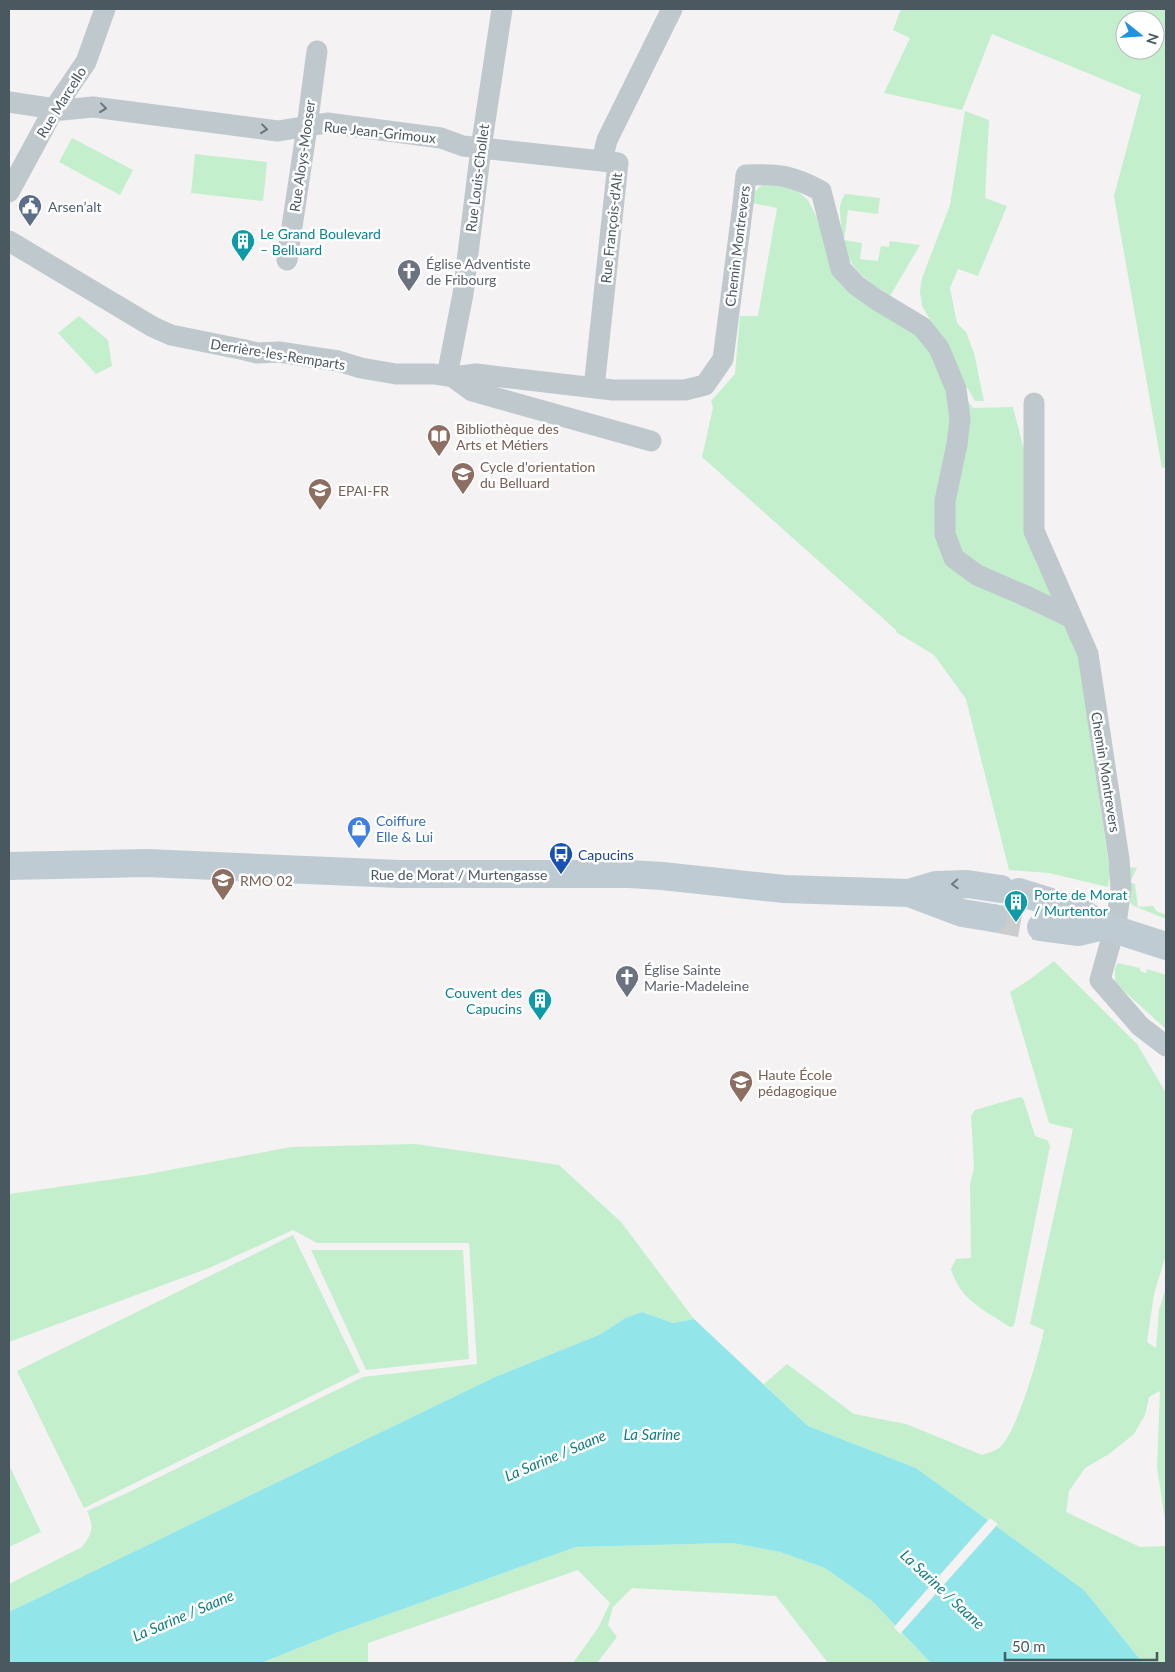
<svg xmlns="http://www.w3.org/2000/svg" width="1175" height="1672" font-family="Lato,sans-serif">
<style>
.green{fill:#c3efcd;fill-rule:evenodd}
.water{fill:#92e6ea}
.pier{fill:#f4f2f2}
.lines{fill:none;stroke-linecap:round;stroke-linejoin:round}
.secondary-tunnel{stroke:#cacccd;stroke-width:28;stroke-dasharray:28 14;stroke-linecap:butt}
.minor{stroke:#bec8cd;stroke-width:21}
.secondary{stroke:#becbd2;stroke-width:28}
.oneway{stroke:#67747a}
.oneway2{stroke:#6d7a82}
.labels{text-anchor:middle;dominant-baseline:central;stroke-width:5;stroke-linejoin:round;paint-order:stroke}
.street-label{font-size:14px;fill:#4a585f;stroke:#fff}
.service-label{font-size:14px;fill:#4e5e75;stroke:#fff;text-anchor:start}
.culture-label{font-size:14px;fill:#0d838f;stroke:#fff;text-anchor:start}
.worship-label{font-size:14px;fill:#5b616d;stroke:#fff;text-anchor:start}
.education-label{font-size:14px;fill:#785e54;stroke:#fff;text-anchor:start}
.shop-label{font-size:14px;fill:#366cbe;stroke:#fff;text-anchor:start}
.transit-label{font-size:14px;fill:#164399;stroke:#fff;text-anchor:start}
.water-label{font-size:15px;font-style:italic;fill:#127e84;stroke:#fff}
</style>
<rect width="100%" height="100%" fill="#f4f2f2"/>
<path class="green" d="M901 9H1166V467L1162 468 1114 196 1141 95 992 34 962 110 884 93 910 38 893 30ZM1125 20H1155V50H1125Z
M965 111 989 120 985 198 1007 206 978 276 958 269 950 288 957 323 966 332 974 353 984 401H975L967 387 962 386 954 361 922 306 920 291 922 278 950 205Z
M72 138 133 170 120 195 59 162Z
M195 154 267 162 263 201 191 193Z
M762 185 792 187 808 200 818 220 834 267 919 335 934 356 951 396 949 564 963 578 1057 619 1067 629 1077 646 1110 873 1108 887 1049 873 1009 870 966 699 934 655 896 632V630L702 457 713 408 711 401 735 374 740 316H758L777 208 752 203 754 192Z
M845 194 880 198 878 214 848 210 844 240 862 243 860 259 878 261 881 246 889 247 890 241 920 245 890 296C858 274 844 265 841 223 840 209 838 206 845 194Z
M79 316 108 340 112 366 96 374 58 333Z
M965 397 973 408 1013 407 1024 450 1052 599 967 559 954 537V483Z
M1129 867 1137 868 1130 882 1135 884 1138 907 1153 906 1156 911 1166 915V919L1132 905 1129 900Z
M1054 961 1137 1044 1166 1093V1255L1154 1294 1147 1342 1156 1348 1159 1310 1166 1288V1527L1157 1467 1160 1391 1149 1397 1145 1415 1134 1434 1109 1454 1085 1468 1069 1491 1066 1512 1140 1547 1166 1546V1663H1143L1084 1590 916 1468 808 1426 764 1384 787 1364 854 1414 906 1424 982 1455C987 1453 996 1451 1000 1447 1017 1432 1039 1355 1044 1330L1030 1324 1073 1129 1049 1123 1010 992 1029 980Z
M1118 963 1140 968V971L1146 973 1147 969 1166 975V1029L1115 983V968Z
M1020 1097 1023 1098 1035 1136 1047 1140 1050 1146 1014 1326 1010 1327C984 1310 960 1300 951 1269L956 1259 971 1258 970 1184 974 1168 971 1116 975 1110Z
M415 1144 559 1165 621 1222 694 1319 673 1323 642 1312 625 1318 601 1334 495 1377 9 1612V1584L82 1547C93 1533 94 1527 87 1511L127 1493 363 1377 477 1364 469 1243H317L293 1230 209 1268 9 1342V1194L143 1175 291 1147Z
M293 1235 360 1372 84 1508 17 1371Z
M311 1250H463L469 1359 366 1370Z
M9 1465 41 1532 9 1547Z
M733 1543 780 1552 825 1568 873 1602 931 1663H828L776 1596 632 1588 613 1607 608 1625 617 1637 597 1663H573L598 1628 610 1603 578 1570 368 1643V1663H261L336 1633 576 1547Z"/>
<path class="water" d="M642 1312 673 1323 694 1319 808 1426 916 1468 1084 1590 1143 1663H931L873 1602 825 1568 780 1552 733 1543 576 1547 336 1633 261 1663H9V1612L495 1377 601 1334 625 1318Z"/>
<path class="pier" d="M990 1518 998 1524 900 1634 894 1627Z"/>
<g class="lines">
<path class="secondary-tunnel" d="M993 918 1041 927"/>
<path class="minor" d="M9 102 62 110 93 107 278 131 327 123 441 138 463 146 602 161
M9 192 54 109 86 62 105 9
M9 241 153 327 171 335 245 350 257 353 279 352 338 361 361 368 396 374H434L453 377 476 374 613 390H685L705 385 723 359 743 204 746 175C779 174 791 175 821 191L841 269 856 285 877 300 922 327 939 348 956 389 960 419 957 444 945 501V534L954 558 977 575 1028 597 1072 618
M287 260 307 127 317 51
M447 376 463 294 481 148 502 9
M453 377 472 391 651 441
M594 388 618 163 602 161 607 140 672 9
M1034 403V531L1088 654 1119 859 1121 889 1116 923 1100 980 1140 1026 1166 1046"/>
<path class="secondary" d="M9 866 147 863 399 874H629L662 876 784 889 909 893 962 913 993 918
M1019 892 1077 910 1104 926 1166 946
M909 893 936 885 967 884 1001 889
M1041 927 1079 932 1104 926"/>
</g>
<defs><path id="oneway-chevron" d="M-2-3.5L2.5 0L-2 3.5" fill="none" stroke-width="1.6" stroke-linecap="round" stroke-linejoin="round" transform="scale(1.25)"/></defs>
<g class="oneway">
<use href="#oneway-chevron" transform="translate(103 108) rotate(7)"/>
<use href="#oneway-chevron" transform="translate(264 129) rotate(7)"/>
</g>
<use class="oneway2" href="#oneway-chevron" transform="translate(955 884) rotate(177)"/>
<defs>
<g id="civic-pin" transform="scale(1.25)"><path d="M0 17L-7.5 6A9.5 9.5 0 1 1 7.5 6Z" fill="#5c6f8a" stroke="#fff"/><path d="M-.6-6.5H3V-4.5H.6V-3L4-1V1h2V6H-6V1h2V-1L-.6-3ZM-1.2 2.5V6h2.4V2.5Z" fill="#fff"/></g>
<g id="building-pin" transform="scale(1.25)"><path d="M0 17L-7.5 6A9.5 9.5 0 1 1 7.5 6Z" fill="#0f9aa8" stroke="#fff"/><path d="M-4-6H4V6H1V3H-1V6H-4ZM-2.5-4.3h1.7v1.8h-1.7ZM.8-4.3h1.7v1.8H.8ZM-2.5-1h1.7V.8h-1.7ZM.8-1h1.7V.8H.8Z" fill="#fff"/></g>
<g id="church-pin" transform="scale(1.25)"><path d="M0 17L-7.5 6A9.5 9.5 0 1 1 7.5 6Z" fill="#6b7280" stroke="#fff"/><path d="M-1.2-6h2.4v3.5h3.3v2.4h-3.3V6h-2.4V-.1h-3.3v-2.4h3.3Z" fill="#fff"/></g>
<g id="library-pin" transform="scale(1.25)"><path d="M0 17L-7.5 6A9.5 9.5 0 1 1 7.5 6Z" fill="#8d6e63" stroke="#fff"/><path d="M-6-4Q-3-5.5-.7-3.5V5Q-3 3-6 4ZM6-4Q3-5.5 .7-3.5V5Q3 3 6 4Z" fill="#fff"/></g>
<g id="school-pin" transform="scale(1.25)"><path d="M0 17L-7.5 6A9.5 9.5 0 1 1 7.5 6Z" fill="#8d6e63" stroke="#fff"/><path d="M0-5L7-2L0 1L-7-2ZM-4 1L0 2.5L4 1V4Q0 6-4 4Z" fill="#fff"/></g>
<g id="shop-pin" transform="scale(1.25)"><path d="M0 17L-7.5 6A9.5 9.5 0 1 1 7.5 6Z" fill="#3f7fe0" stroke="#fff"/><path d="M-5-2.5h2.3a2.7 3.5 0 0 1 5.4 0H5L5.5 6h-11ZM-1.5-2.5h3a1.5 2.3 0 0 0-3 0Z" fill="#fff"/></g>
<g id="bus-pin" transform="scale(1.25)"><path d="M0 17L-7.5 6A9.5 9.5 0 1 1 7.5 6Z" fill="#1a4fb4" stroke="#fff"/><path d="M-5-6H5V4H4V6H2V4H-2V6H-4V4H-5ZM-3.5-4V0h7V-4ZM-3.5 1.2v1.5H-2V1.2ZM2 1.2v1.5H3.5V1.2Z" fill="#fff"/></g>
<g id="university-pin" transform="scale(1.25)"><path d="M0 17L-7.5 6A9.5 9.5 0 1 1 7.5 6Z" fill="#8d6e63" stroke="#fff"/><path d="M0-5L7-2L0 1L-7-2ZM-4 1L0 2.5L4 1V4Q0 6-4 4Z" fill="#fff"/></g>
</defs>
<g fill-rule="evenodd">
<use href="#civic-pin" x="30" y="206"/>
<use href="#building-pin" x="243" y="241"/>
<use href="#church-pin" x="409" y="271"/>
<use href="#library-pin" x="439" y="436"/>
<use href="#school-pin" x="463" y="474"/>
<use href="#school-pin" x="320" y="490"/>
<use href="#shop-pin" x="359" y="828"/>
<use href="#bus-pin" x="561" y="854"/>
<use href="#university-pin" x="223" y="880"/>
<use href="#building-pin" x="1016" y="902"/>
<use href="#church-pin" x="627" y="977"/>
<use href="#building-pin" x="540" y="1000"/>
<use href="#university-pin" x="741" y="1082"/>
</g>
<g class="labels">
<g class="street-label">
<text transform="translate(61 102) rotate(-58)">Rue Marcello</text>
<text transform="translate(380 132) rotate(6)">Rue Jean-Grimoux</text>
<text transform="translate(302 156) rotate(-82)">Rue Aloys-Mooser</text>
<text transform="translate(477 178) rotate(-83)">Rue Louis-Chollet</text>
<text transform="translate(611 228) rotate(-84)">Rue François-d'Alt</text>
<text transform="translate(737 246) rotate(-83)">Chemin Montrevers</text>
<text transform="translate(278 354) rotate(9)">Derrière-les-Remparts</text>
<text transform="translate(1106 772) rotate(81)">Chemin Montrevers</text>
<text x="459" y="874">Rue de Morat / Murtengasse</text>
</g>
<g class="service-label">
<text x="48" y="206">Arsen’alt</text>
</g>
<g class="culture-label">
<text x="260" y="233">Le Grand Boulevard<tspan x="260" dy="16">– Belluard</tspan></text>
<text x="1034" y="894">Porte de Morat<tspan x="1034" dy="16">/ Murtentor</tspan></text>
<text x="522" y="992" text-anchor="end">Couvent des<tspan x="522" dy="16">Capucins</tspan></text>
</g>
<g class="worship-label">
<text x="426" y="263">Église Adventiste<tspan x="426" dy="16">de Fribourg</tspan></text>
<text x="644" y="969">Église Sainte<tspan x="644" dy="16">Marie-Madeleine</tspan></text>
</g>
<g class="education-label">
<text x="456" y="428">Bibliothèque des<tspan x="456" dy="16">Arts et Métiers</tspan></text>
<text x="480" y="466">Cycle d'orientation<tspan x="480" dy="16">du Belluard</tspan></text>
<text x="338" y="490">EPAI-FR</text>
<text x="240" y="880">RMO 02</text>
<text x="758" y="1074">Haute École<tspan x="758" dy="16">pédagogique</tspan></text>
</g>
<g class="shop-label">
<text x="376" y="820">Coiffure<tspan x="376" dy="16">Elle &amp; Lui</tspan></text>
</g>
<g class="transit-label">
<text x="578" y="854">Capucins</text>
</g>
<g class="water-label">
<text x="652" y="1434">La Sarine</text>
<text transform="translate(555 1455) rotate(-23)">La Sarine / Saane</text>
<text transform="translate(943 1589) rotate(43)">La Sarine / Saane</text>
<text transform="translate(183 1615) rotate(-23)">La Sarine / Saane</text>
</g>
</g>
<rect width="1175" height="1672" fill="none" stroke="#4a585f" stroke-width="20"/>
<g transform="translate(1140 35) rotate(107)"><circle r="24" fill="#ffffff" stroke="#b7bcbf"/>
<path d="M0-4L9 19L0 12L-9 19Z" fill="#2093df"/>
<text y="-8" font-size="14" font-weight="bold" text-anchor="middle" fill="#4a585f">N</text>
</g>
<path d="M1005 1652v8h152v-8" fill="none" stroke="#4a585f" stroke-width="2.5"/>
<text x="1012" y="1652" font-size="15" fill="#4a585f" stroke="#ffffff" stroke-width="4" paint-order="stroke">50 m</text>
</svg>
